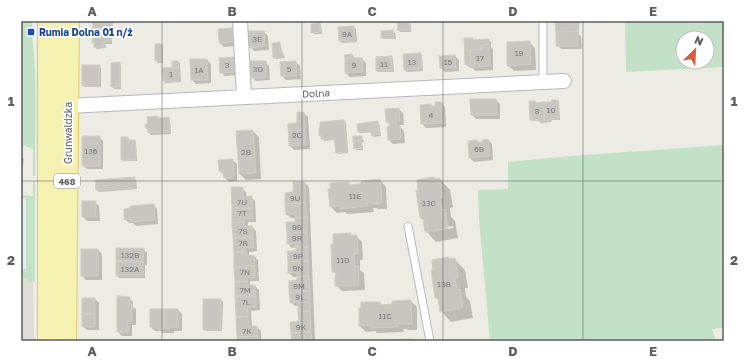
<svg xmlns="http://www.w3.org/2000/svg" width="745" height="362" font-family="'Golos Text',sans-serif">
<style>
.industrial{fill:#deddd8}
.green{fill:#c3e1c6;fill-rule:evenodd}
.shadow{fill:#0003;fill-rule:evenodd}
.building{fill:#c8c6c0;stroke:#d1cec3}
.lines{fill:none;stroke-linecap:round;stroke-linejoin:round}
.service-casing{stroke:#b6b8bc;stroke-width:9}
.minor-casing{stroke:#b6b8bc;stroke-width:16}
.primary-casing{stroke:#e0cb69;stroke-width:24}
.service{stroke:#fff;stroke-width:7}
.minor{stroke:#fff;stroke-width:14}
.primary{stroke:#f5f1b0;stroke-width:22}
.grid{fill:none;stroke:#5c5e63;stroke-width:1;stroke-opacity:0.55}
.transit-dot{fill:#1a4fb4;stroke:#fff;stroke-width:1.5}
.labels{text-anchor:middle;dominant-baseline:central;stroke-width:3.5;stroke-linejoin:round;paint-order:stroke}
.number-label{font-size:8px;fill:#77787a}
.shield{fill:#fff;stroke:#8d8e92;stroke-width:1}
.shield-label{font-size:9px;font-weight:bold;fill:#5c5e63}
.transit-label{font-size:10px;font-weight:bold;fill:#164399;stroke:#fff;text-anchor:start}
.street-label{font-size:10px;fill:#5c5e63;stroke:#fff}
.neatline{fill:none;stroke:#5c5e63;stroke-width:1.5}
.grid-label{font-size:13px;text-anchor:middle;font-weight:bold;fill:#5c5e63}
</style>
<rect width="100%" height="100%" fill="#edece4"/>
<path class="industrial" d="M21 21H22V145L21 144Z
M21 278 33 281 34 341H21Z"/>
<path class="green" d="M22 21H32V29L30 30V36H32C38 81 35 130 35 176H33V149L22 145Z
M625 21H724V67L665 70 626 72ZM683 38H707V62H683Z
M724 145V328L712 329 716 341H490L479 219 478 190 508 189V162L571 156Z
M33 181H35V282L21 278V269H26V198H21V195L33 196Z
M413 338V341H370L371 340Z"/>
<path class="shadow" d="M111 21 113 23V30H112V44H105L106 48 97 49 95 47V43L93 42Z
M556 21H579V34L581 36 582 49H561L557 45Z
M320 24 321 26 322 34H314L312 32Z
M410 24 411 25V32H400L398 30Z
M354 27 356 29 357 42 342 43 340 41Z
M232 29 236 33 237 46 224 47 220 43 219 30Z
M393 31 395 33 396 39H384L382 38Z
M264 32 268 36 269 50 254 51 250 47Z
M472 39 474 41 489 40 491 42V47L493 49V70L475 71 473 68H470L466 64Z
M529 42 535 48 536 70 514 71 508 65Z
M279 43 281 45 282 53 284 55 285 58 276 59 274 57Z
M162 45 163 46V63H158L156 61Z
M421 54 422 56 423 71 407 72 405 70Z
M352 55 354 57V59H362L366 63V76L350 77 346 73Z
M455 56 459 60V71L445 72 441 68Z
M391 57 393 59 394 72H379L377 71Z
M234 58 238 63V75L225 76 221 72Z
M191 60H207L211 64V83L196 84 192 80Z
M178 62 180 63 181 82 165 83 164 81Z
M265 62 269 66 270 80 256 81 252 77Z
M296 62 300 66 301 79 286 80 282 76Z
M119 63 121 65V89H114L112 87V64Z
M99 66 101 68V87H85L83 85Z
M496 100 500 104V119H476L472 115Z
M558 101 559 102 560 120H552L551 122 541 123 539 121H533L531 120 535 102 537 104 553 103Z
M441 103 445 107 446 127 426 128 422 124 421 106 431 105 433 107Z
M399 109 403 113 404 125H400V127L404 131 405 143 393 144 389 140 390 124 387 122Z
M304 113 308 117 310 149 294 150 290 146 298 124Z
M169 118 170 120 171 134 151 135 149 133 159 119Z
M344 121 346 123 348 153 338 154 337 152 335 140 324 141 320 135Z
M377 122 379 123 381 136 374 137 372 135V132L361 133 359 132Z
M253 131 259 137 261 179 246 180 240 174Z
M99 137 103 141V169H87L83 165Z
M354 137H362L363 139 364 142H362L363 150H357L355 148Z
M128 138 130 141H135L136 142 137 161H124L122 160Z
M488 140 492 144 493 160 474 162 470 158 476 141 478 143Z
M21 157 24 159 23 165H21Z
M233 160 237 164V181L229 182 225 178 224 175 220 171Z
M134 178 136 180 137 189 99 192 97 190Z
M434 178 436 180 440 179 450 190 453 207 450 208 451 217 455 221 458 238 436 242 426 231 424 221 421 218ZM453 226V228L434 231V229Z
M380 180 386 187 387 209H378L376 208H373L374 212 347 214 345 212 337 213 331 207 349 183 352 186Z
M305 183 309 187 315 341H292L300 322 299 306H295L291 302 298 281V277H293L289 273 297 252V247L292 248 288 244 296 222V218H291L287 214 294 193Z
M242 188 246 192 247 198 251 197 255 201 256 222H248V227H252L256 231 257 251 249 252V256H254L258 260 259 281H250V286H255L259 290 260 310 251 311 252 327H257L261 331V341H238Z
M95 202 99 206 100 221H87L83 217Z
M153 205 157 209 158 224 136 226 133 223H129L125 219Z
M350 234 353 236H356L362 242 363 260H360V270L364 273 365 290 342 291 336 285 338 276 333 271Z
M143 249 147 253V265H145V278H119L117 276Z
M98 250 102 254V280H86L82 276Z
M449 258 451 260H455L465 270 468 288H465L466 297 470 301 473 318 451 322 441 311 439 300 436 298Z
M129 298 133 302V307L136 309V325H132V336H122L118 332Z
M95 299 99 303V330H87L83 326Z
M221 300 223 302 222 331H206L204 329Z
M411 301 417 307V330H408L406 329H403L404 332 377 333 375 331 366 332 360 326 362 309 380 303 383 306Z
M178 310 182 314V331H174V333H163L161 331H155L151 327Z"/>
<path class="building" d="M93 21H112V28H111V42H104V47H94V42L92 43Z
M555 21H577L578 31 556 32Z
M398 22 410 23V31L397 30Z
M320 23V32L311 33V24Z
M354 26 355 41H339L338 27Z
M232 28 233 42 219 43 218 29Z
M393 30 394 38H381V31Z
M248 31H264L265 46 249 48Z
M578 31V46H556V32Z
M464 38H473V40L489 39V44L481 45 482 49 470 50V66H467L465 64Z
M530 41 531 64 507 66V42Z
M280 42V52H283V57L273 58 272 43Z
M155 44H162V61H155Z
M489 44 490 66 470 67V50L482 49 481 45Z
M421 53 422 69 404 70 403 54Z
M352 54V58H345L344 55Z
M455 55 456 68H440L439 56Z
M392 56V71H376V57Z
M234 57 235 72 220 73 219 58Z
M345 58H362L363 72 345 73Z
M190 59H207L208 80H191Z
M172 61H178L179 67 172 68Z
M250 61H266V77L251 78Z
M296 61 297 76H281L280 62Z
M120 62V87H111V63Z
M82 65H100L99 86H82Z
M179 67V81H163L162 68Z
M470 99H496L497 115H471Z
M551 100H558L559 119H550V121H544V102H552Z
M529 101H536V103L544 102V121H538V120H530Z
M435 102H442L443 123 421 124 420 105 431 104V106H435Z
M399 108 400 121H396L397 126H400L401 139 388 140 387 127H389V122H386L385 109Z
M297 112H304L306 145 289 146 288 124 297 123Z
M158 116V118L169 117 170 132 148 133V130L146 128 145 125 148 123 147 117Z
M344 120 347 152 336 153 334 139H321V135L319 136V128H320V122Z
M378 121 379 129 358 132 357 124Z
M379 129 380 134 371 136V130Z
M253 130 256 173 239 174 236 131Z
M82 136H100V166H82Z
M353 136H362V140L353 141Z
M121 137H128V140H135L136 160H121Z
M488 139 490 156 469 158 468 141 477 140V142H482V140Z
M353 141H361L362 148 354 149Z
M233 159 234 177 224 178 223 171H219L218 160Z
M135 177V188L96 190 95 180Z
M434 177V179L440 178 443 197 440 198 442 210 445 209 448 228 425 232 423 220H424V217L420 218 416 190H418L417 180Z
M380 179 382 203 371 204V202H368V206L340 209V206L330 207 328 189H330V183L349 182V185L361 184V181Z
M293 182H305L306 203 285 204V193L293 192Z
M231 187H243V197L252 196V208H232Z
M82 201H96V217H82Z
M306 203 307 217 295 218 294 214 286 215 285 204Z
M154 204 155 220 131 222V219L124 220V209L130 208V206Z
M232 208H252L253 219H244V222L232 223Z
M307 217V232L287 233 286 222H295V218Z
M244 222V226H253V237L233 238 232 223Z
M307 232 308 247H296V244H287V233Z
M351 233V235H357L358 254H354L355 266H358L359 285 335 286V275H336V272H332L331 244H333V234Z
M253 237 254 248H245L246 252H234L233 238Z
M296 247H308V261L288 262 287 251H296Z
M116 248H144L143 262 116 261Z
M81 249H98V276H81Z
M234 252H246V256L254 255 255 266 234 267Z
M449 257V259L455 258 458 277 455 278 457 290 460 289 463 308 440 312 438 300H439V297L435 298 431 270H433L432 260Z
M116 261 143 262V276H116Z
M308 261 309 276 297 277V273H288V262Z
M255 266V277L247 278V281L235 282 234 267Z
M309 276 310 291 289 292V281L297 280V277Z
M247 281V285H255L256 296H235V282Z
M310 291V311L298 312V302L290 303 289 292Z
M117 296 130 297V304H132V321H128V332H117Z
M235 296H256V307H248V316L236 317Z
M82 298H95V314H82Z
M203 299H221V330H203Z
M411 300 412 324H401V323H398V327L370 328V325L359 326V308H361V302H380V305L392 304V301Z
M150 309H164V329H158V327H150Z
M164 309H178V328L170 327V329H164Z
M310 311 311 332 291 333 290 322 299 321 298 312Z
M82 314H95V327H82Z
M248 316 249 326H257L258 336 237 337 236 317Z
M311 332 312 341H291V333Z
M258 336V341H237V337Z"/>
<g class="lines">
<g class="service-casing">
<path id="service" d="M543 21V82
M408 226 430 341"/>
</g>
<g class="minor-casing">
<path id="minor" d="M240 21 244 97
M68 106 564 81"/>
</g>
<g class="primary-casing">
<path id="primary" d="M49 21V341
M65 341 68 21"/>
</g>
<use href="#service" class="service"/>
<use href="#minor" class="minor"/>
<use href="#primary" class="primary"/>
</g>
<path class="grid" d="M162 21V341M302 21V341M443 21V341M583 21V341M21 181H724"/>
<rect class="transit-dot" x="27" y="28" width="8" height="8" rx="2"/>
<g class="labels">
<g class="number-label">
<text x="347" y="34">9A</text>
<text x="257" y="39">3E</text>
<text x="519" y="53">19</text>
<text x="480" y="58">17</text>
<text x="412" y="62">13</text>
<text x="448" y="62">15</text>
<text x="384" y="64">11</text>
<text x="227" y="65">3</text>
<text x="354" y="65">9</text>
<text x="258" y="69">3D</text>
<text x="289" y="69">5</text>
<text x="199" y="70">1A</text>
<text x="171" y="74">1</text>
<text x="551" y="110">10</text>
<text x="537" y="111">8</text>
<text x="431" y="115">4</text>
<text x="297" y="135">2C</text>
<text x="479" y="149">6B</text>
<text x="91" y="151">136</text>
<text x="246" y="152">2B</text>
<text x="355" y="196">11E</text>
<text x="295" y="198">9U</text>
<text x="242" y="202">7U</text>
<text x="429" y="203">13C</text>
<text x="242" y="213">7T</text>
<text x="297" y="227">9S</text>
<text x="243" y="231">7S</text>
<text x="297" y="238">9R</text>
<text x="243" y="243">7R</text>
<text x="130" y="255">132B</text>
<text x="298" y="256">9P</text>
<text x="343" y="260">11D</text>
<text x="298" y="268">9N</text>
<text x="130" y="269">132A</text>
<text x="245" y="272">7N</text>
<text x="444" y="284">13B</text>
<text x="299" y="286">9M</text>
<text x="245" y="290">7M</text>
<text x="300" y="297">9L</text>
<text x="246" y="302">7L</text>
<text x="385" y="316">11C</text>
<text x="301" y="327">9K</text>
<text x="247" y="331">7K</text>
</g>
<rect class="shield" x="54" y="174" width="26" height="14" rx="3"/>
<g class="shield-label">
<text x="67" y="181">468</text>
</g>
<g class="transit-label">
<text x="39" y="32">Rumia Dolna 01 n/ż</text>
</g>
<g class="street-label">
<text transform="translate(316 93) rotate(-3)">Dolna</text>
<text transform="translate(68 133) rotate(-90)">Grunwaldzka</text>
</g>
</g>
<rect width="745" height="362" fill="none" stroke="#ffffff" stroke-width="44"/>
<g transform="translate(695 50) rotate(24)"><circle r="19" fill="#ffffff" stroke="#bebfc1"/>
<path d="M0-3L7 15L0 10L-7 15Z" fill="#d45d42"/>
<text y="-6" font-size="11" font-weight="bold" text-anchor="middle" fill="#5c5e63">N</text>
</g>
<rect x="22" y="22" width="701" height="318" class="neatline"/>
<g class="grid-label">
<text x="92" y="16">A</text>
<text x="232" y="16">B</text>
<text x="372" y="16">C</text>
<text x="513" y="16">D</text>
<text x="653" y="16">E</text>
<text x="11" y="106">1</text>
<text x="734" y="106">1</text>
<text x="11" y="265">2</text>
<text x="734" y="265">2</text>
<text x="92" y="356">A</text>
<text x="232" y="356">B</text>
<text x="372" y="356">C</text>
<text x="513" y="356">D</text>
<text x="653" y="356">E</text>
</g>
</svg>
